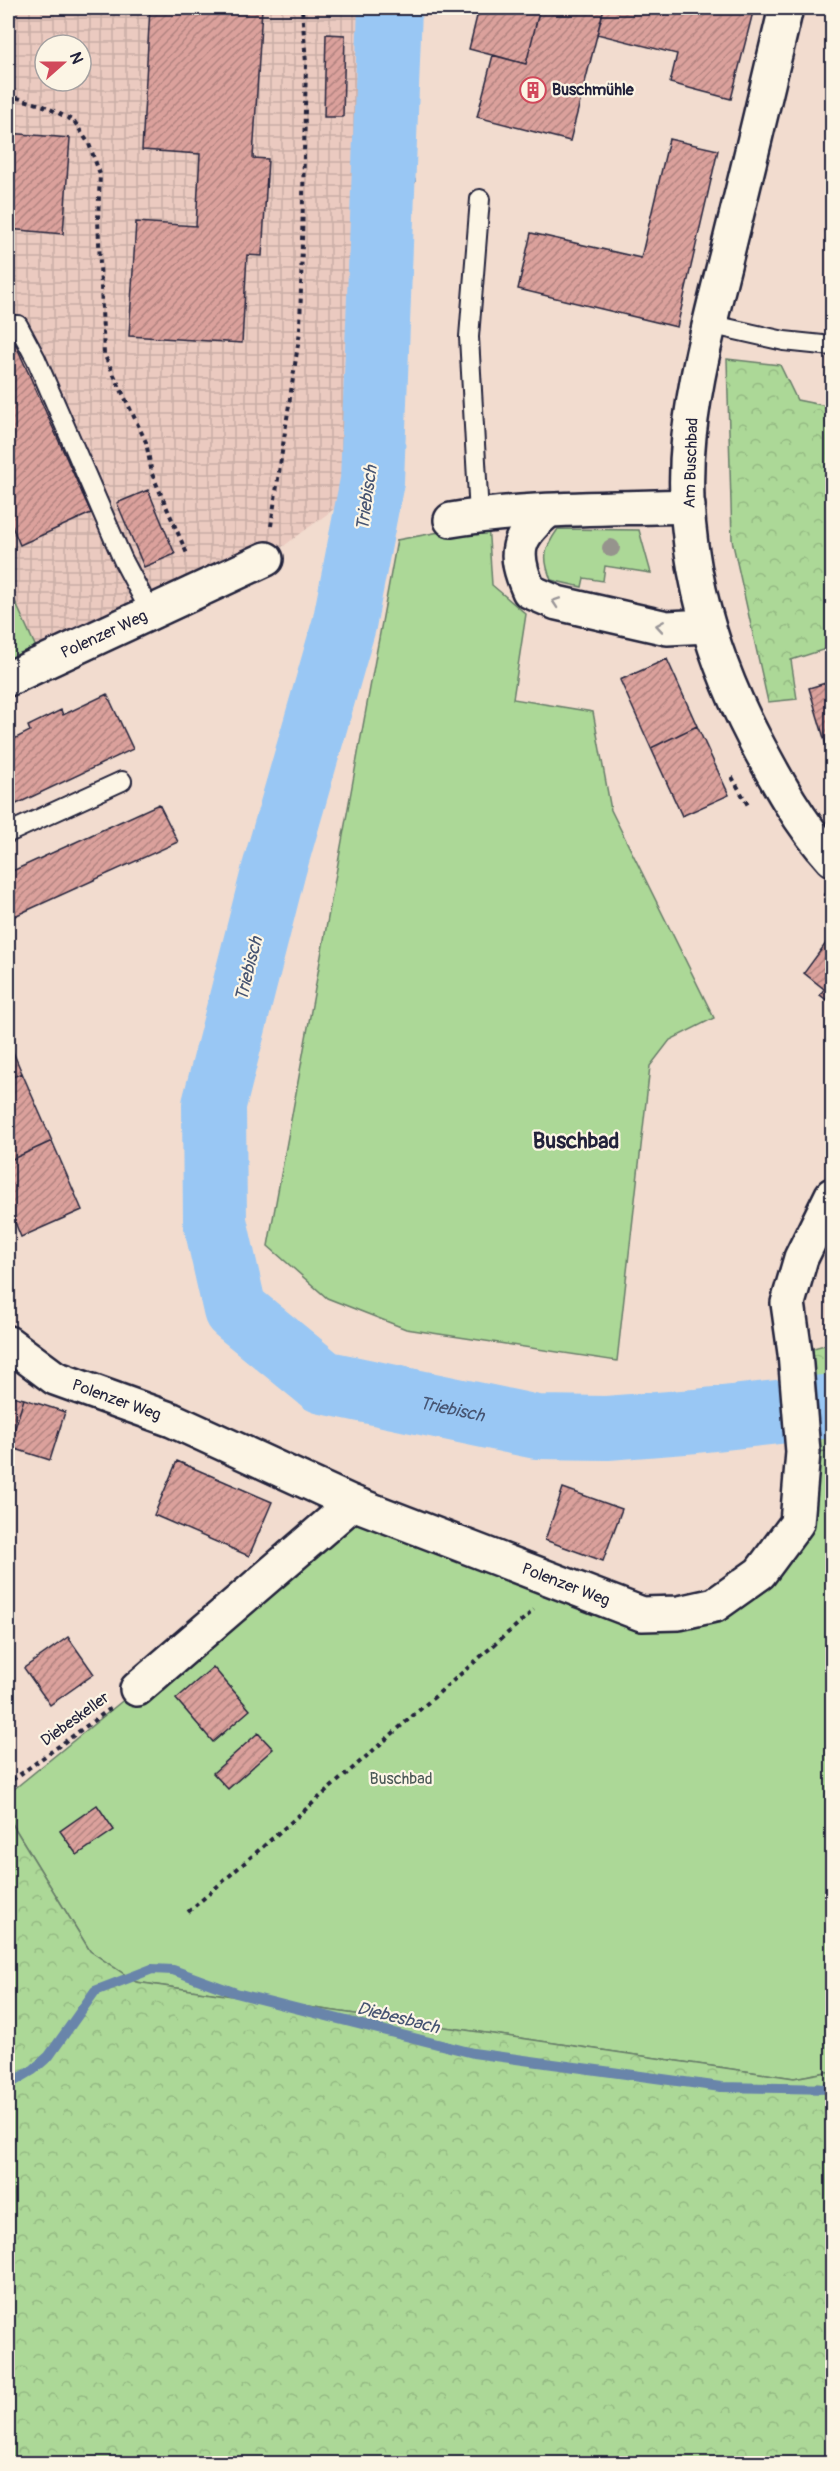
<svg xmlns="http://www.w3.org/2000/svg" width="840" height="2471" font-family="Pangolin,sans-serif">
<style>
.industrial{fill:url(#industrial-grid);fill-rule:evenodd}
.green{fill:#acd897;stroke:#677d69;stroke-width:1.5}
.forest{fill:url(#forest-crowns);stroke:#677d69;stroke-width:1.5}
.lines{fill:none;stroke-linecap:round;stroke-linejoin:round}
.stream{stroke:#6985aa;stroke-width:10}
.river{stroke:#99c7f4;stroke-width:64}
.building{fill:url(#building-hatch);stroke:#22223b;stroke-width:1.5}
.service-casing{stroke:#22223b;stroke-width:22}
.minor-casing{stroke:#22223b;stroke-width:38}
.secondary-casing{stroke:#22223b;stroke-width:38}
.path{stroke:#22223b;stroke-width:4;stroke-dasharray:4.5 4.5;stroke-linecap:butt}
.service{stroke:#fcf5e5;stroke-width:18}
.minor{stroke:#fcf5e5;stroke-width:33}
.secondary{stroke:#fcf5e5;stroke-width:33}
.tree{fill:#96948d}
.oneway{stroke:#9a9698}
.labels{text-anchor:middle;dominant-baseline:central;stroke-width:4.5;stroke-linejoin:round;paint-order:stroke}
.poi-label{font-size:16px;font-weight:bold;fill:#22223b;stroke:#fcf5e5;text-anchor:start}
.street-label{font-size:16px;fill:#22223b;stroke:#fcf5e5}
.park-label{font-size:16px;fill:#4b5957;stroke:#fcf5e5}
.water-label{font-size:18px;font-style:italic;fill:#465472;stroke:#fcf5e5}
.district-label{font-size:22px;font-weight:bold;fill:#22223b;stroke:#fcf5e5}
</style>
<defs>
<pattern id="industrial-grid" width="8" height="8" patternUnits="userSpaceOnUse" patternTransform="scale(1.5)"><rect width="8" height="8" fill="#ebcac0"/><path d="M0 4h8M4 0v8" fill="none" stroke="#c9ada6"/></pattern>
<pattern id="forest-crowns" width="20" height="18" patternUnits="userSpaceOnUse" patternTransform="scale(1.5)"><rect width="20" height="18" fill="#acd897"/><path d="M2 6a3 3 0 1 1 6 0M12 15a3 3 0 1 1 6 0" fill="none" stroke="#94b983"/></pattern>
<pattern id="building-hatch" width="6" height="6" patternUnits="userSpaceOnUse" patternTransform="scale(1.5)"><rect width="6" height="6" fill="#dba19c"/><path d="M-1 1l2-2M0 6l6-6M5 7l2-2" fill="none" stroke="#b18380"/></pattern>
</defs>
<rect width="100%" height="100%" fill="#f2dccf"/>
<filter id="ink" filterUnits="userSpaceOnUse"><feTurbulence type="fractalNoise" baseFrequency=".0167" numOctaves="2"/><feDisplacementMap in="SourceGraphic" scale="12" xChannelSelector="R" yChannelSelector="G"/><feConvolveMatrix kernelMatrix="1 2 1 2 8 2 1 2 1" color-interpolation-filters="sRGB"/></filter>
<g filter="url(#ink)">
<path class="industrial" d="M11 8H390L372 481 266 559 43 663 8 586V13ZM45 45H81V81H45Z"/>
<path class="green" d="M488 523 492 585 526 614 513 699 593 712 611 810 714 1018 670 1040 650 1066 617 1361 406 1329 327 1298 268 1246 397 540Z
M558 529 639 530 651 573 605 566 603 581 584 578 582 587 551 580C542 557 544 549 558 529Z
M8 586 43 663 8 679Z
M832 1451V2071L794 2078 136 1982 90 1951 8 1817V1794L137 1689 353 1503 642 1614 715 1605 796 1523 803 1452Z"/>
<path class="forest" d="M727 359 780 365 797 400 832 407V647L791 660 797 699 768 702 732 540Z
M832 1343V1451L803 1452 795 1353Z
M8 1817 90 1951 136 1982 794 2078 832 2071V2463H8Z"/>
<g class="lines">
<path class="stream" d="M381 205 411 181
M8 2085 33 2070 49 2056 95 1991 152 1969 173 1970 236 1993 473 2053 721 2087 832 2089"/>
<path class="river" id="s1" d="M390 8 372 481 344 625 274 869 214 1105 215 1221 235 1310 323 1382 537 1427 607 1428 696 1421 832 1406"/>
</g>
<path class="building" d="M150 8H262L253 158 268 159 262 256 247 255 242 343 129 336 136 222 196 226 200 154 142 150Z
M479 8H540L526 64 469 49Z
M540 8H604L570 141 477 117 493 55 526 64Z
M604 8H754L731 99 670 83 677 54 597 34Z
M326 34 345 35 343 117H324Z
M8 133 70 138 63 234 8 229Z
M669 139 718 150 677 327 518 289 531 233 641 258Z
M15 343 91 513 20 545 8 517V346Z
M148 490 175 554 144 567 117 503Z
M667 659 697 726 651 748 620 680Z
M832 681V765L809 688Z
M107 694 133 749 8 808V742L30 731 28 726 61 710 63 715Z
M697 726 729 795 682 816 651 748Z
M159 804 178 842 8 919V873Z
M832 935V1004L820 995 824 989 804 973Z
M8 1040 22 1073 8 1079Z
M22 1073 52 1141 8 1161V1079Z
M52 1141 82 1210 21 1237 8 1205V1161Z
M8 1395 24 1399 9 1447H8Z
M24 1399 65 1412 50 1460 9 1447Z
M177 1461 272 1502 249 1556 154 1515Z
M563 1488 622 1509 603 1561 545 1540Z
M68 1637 94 1674 50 1705 24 1668Z
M213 1667 250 1710 213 1742 176 1699Z
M258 1733 273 1749 228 1789 213 1773Z
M97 1805 114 1830 77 1855 60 1831Z"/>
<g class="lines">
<g class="service-casing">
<path id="service" d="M709 324 784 341 832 346
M8 325H18L36 359 123 560 151 613
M479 515 469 337 480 199
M8 833 122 781"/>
</g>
<g class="minor-casing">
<g id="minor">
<path d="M548 511C516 537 512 552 529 591L557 603 667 628 708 626"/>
<path d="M451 520C529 507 609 509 688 506"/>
<path id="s2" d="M8 679 266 559"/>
<path id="s3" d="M8 1343 55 1378 172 1420 353 1503 642 1614 679 1613 715 1605 760 1573 797 1523 803 1452 795 1353 788 1303 801 1258 832 1195"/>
<path d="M137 1689 353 1503"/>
</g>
</g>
<g class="secondary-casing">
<path id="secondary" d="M786 8C768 84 750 161 731 237 715 303 696 369 689 436 678 540 706 646 754 738 776 780 800 824 832 859"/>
</g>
<path class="path" d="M8 95 44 106 74 121 89 144 100 174 98 219 104 354 146 442 152 474 188 556
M271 526 300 331 306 64 302 8
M732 777 749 807
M824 894 832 901
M8 1797 11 1781 111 1708
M188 1912 534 1610"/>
<use href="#service" class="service"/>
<use href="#minor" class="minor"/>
<use href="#secondary" class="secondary"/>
</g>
<circle class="tree" cx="611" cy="548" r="9"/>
<defs><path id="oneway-chevron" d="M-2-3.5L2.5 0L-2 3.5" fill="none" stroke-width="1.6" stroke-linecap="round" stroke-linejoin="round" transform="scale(1.5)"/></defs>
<g class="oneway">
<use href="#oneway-chevron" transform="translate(556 602) rotate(-161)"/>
<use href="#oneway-chevron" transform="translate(660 626) rotate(-171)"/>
</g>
</g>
<defs>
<g id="building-ring" transform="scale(1.35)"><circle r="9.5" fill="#fcf5e5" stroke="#d1495b" stroke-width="1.5"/><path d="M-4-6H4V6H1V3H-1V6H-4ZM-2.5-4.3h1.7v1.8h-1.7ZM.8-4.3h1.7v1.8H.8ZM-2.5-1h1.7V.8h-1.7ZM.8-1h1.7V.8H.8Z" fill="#d1495b"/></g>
</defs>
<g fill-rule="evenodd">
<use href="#building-ring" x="533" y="90"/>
</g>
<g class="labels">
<g class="poi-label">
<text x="552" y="90">Buschmühle</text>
</g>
<g class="street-label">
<text transform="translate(691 463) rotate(-88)">Am Buschbad</text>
<text stroke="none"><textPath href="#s2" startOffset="106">Polenzer Weg</textPath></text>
<text stroke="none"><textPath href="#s3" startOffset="124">Polenzer Weg</textPath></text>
<text stroke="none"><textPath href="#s3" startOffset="610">Polenzer Weg</textPath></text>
<text transform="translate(75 1719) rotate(-36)">Diebeskeller</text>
</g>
<g class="park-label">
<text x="401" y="1779">Buschbad</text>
</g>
<g class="water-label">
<text transform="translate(367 498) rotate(-82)">Triebisch</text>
<text transform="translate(249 969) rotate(-76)">Triebisch</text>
<text stroke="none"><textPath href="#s1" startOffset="1570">Triebisch</textPath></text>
<text transform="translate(398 2018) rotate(14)">Diebesbach</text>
</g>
<g class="district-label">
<text x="576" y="1141">Buschbad</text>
</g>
</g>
<rect width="840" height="2471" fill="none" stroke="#fcf5e5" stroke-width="30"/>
<rect x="15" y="15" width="810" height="2441" fill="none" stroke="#22223b" stroke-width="2" filter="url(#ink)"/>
<g transform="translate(63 63) rotate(69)"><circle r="28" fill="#fcf5e5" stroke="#a5a1a1" stroke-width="1.5"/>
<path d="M0-4.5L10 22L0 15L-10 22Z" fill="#d1495b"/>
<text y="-9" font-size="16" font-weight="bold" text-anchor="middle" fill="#22223b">N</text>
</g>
</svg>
